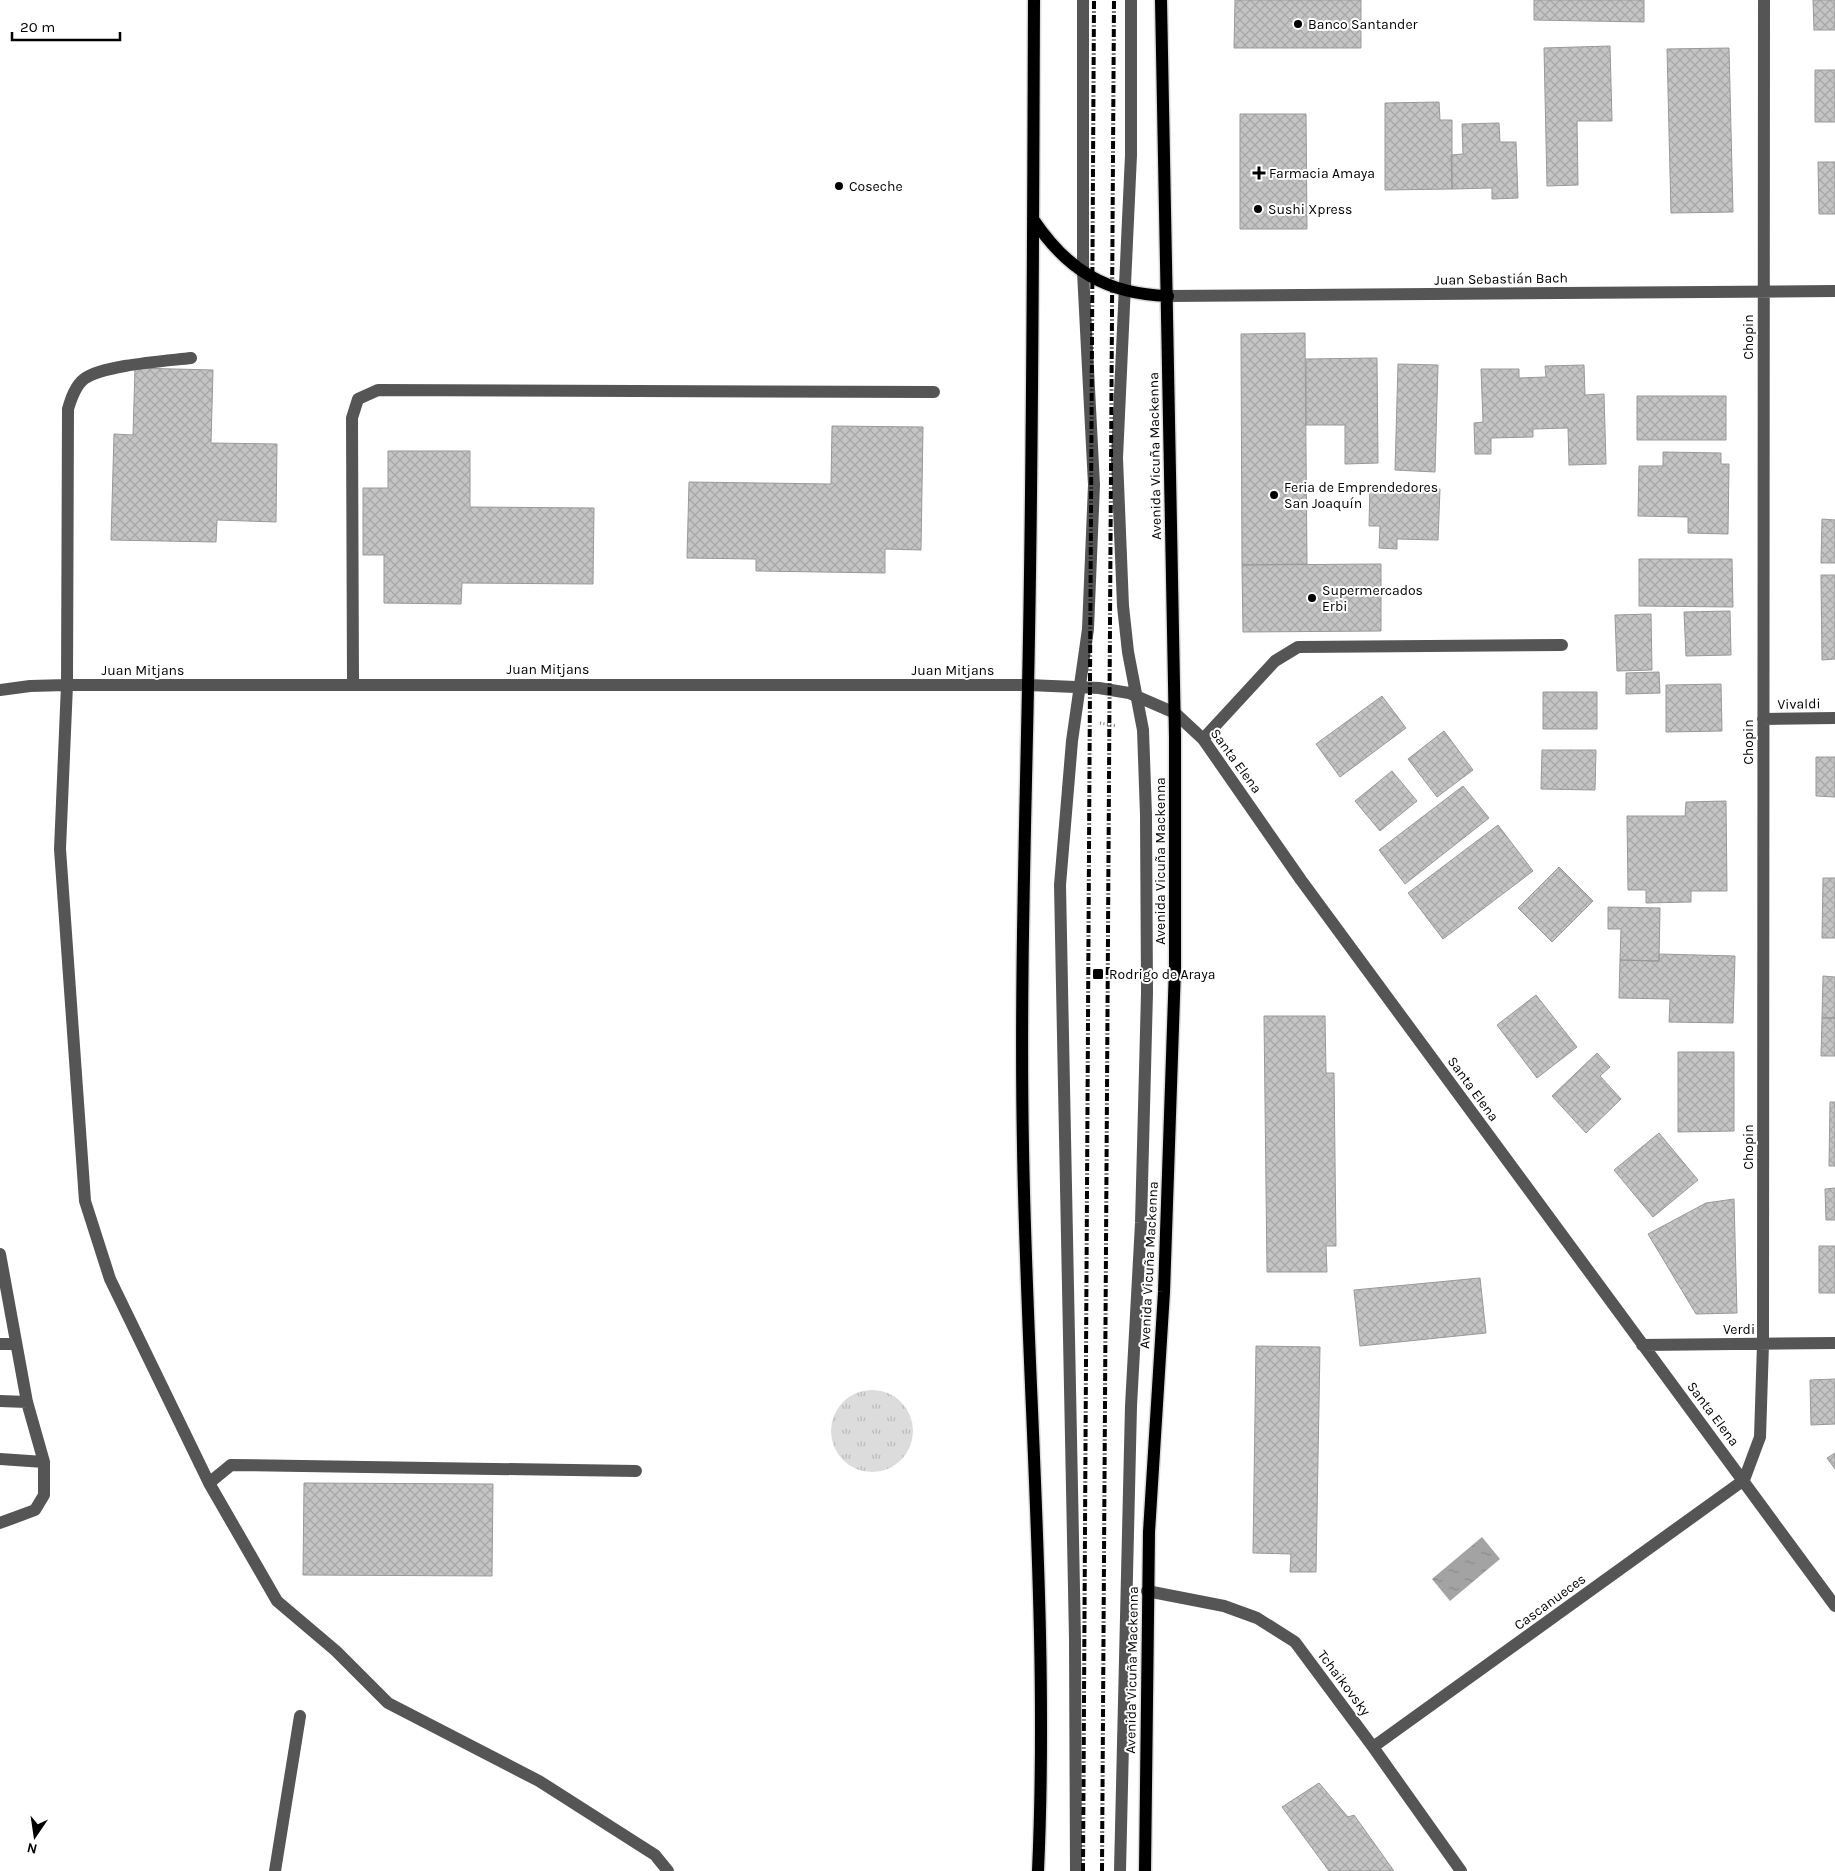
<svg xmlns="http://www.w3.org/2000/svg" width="1835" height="1871" font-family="Karla,sans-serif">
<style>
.grass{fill:url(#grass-tufts)}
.water{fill:url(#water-ripples)}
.building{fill:url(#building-cross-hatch);stroke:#999}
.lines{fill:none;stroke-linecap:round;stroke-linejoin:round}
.major-casing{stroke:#dbdbdb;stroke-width:15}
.path{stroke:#777;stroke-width:3;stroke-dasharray:1 2.5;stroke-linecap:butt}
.minor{stroke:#555;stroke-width:12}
.major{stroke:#000;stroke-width:12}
.rail{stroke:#000;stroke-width:4;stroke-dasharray:8 2.5 1 2.5;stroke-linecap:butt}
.poi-dot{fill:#000;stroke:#fff;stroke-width:2}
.labels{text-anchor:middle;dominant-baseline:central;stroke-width:4;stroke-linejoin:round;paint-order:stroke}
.poi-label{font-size:14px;fill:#000;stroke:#fff;text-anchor:start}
.street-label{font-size:14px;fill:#000;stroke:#fff}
</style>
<defs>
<pattern id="grass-tufts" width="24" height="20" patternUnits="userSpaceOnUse" patternTransform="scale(1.25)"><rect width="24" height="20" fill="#dcdcdc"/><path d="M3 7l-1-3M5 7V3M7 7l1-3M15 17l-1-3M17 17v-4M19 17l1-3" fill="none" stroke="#bbb"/></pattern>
<pattern id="water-ripples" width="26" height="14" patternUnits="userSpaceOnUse" patternTransform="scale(1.25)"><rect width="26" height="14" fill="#a3a3a3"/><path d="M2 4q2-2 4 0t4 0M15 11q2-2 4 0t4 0" fill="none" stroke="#8b8b8b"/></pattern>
<pattern id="building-cross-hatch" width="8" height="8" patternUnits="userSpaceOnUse" patternTransform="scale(1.25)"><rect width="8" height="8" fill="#c4c4c4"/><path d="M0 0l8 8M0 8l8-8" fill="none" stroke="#a7a7a7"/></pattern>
</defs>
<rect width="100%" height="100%" fill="#fff"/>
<path class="grass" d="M831 1431a41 41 0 1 1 82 0a41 41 0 1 1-82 0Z"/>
<path class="water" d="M1482 1537 1500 1559 1450 1601 1432 1579Z"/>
<path class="building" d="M1235 0H1361V48H1234Z
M1534 0H1644V22L1534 20Z
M1813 0H1835V30H1814Z
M1610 46 1612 121H1577L1578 185 1547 186 1544 48Z
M1729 48 1733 212 1671 213 1667 49Z
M1815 70H1835V122H1815Z
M1439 102 1440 120H1452V189L1385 190V103Z
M1240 114H1306L1307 229H1240Z
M1499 123 1500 142H1516L1518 198 1492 199V188L1452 189 1451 155 1463 154 1462 124Z
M1818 162H1835V214H1819Z
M1305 333 1307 564 1242 565 1241 334Z
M1377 358 1378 463 1345 464V425H1306V359Z
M1398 364 1438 365 1435 472 1395 470Z
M1584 365 1585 395 1604 394 1606 464 1569 465 1568 428 1533 429V437L1491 438V454H1475L1474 423 1483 422 1481 369H1519V378L1546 377 1545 366Z
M135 368 213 370 211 443 277 444 276 522 217 520 216 542 111 540 114 434 133 435Z
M1637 396H1726V440H1637Z
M832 426 923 427 921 550 885 549V573L756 571V559L687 558 689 482 831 484Z
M388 451H470V507L594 508 593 584 462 583 461 604 384 603V555H363V488H388Z
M1663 452 1721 453V464H1729L1728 534 1688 533V517L1638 516 1639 466H1663Z
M1370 485 1440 489 1438 540 1397 539V549L1379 548 1380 526H1369Z
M1822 519 1835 520V563H1821Z
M1639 559H1732L1733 607 1639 606Z
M1381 564V631L1243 632 1242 565Z
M1821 575H1835V659L1822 660Z
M1730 611 1731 655 1686 656 1684 612Z
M1651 614 1652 670 1617 671 1615 615Z
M1659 672 1660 693 1626 694V673Z
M1721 684 1722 731 1666 732V685Z
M1543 692H1597V729H1543Z
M1382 696 1406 728 1340 777 1316 744Z
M1444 731 1473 770 1437 797 1408 759Z
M1542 750H1596L1595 790 1541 789Z
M1816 757H1835V797L1816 796Z
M1392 771 1417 801 1380 831 1355 801Z
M1463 786 1489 818 1405 884 1379 850Z
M1726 801 1727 891H1691V902L1646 903V890H1628L1627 816H1685L1686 802Z
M1498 825 1533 871 1443 939 1408 893Z
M1559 867 1593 901 1552 942 1518 908Z
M1823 878H1835V938H1822Z
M1608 907 1660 908 1659 961 1620 960 1621 929H1608Z
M1659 954 1735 956 1733 1023 1669 1022 1670 999 1619 998 1620 960 1659 961Z
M1823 976 1835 977V1018H1822Z
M1536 995 1577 1047 1537 1078 1497 1025Z
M1264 1016H1325L1326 1073H1334L1336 1246H1326L1327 1272H1267Z
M1822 1018H1835V1056H1821Z
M1678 1052H1734V1131L1678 1132Z
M1597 1053 1610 1067 1600 1076 1621 1099 1586 1133 1552 1096Z
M1830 1102H1835V1166H1829Z
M1659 1133 1698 1180 1653 1217 1614 1170Z
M1835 1188V1220H1826L1825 1189Z
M1734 1199 1737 1313 1696 1314 1648 1234 1706 1203Z
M1819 1246H1835V1293H1819Z
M1480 1278 1486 1333 1360 1346 1354 1290Z
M1256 1346 1320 1347 1316 1572H1290L1291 1554 1253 1553Z
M1835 1379V1424L1811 1425 1810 1380Z
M1835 1453V1469L1827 1458Z
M304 1483 493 1484 492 1576 303 1575Z
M1319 1783 1348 1817 1354 1815 1394 1871H1329L1282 1807Z"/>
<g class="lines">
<g class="major-casing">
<path id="major" d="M1034 0C1033 229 1033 458 1028 687 1025 840 1020 994 1023 1147 1027 1389 1049 1629 1038 1871
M1033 219C1067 270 1106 294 1168 296
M1145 1871 1149 1532 1164 1292 1175 968V736L1161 0"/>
</g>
<path class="path" d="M1100 723 1116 726"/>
<path class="minor" d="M1168 296 1835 291
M191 358C166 361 103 365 84 379 75 386 71 399 68 409L67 685 60 849 85 1201 110 1279 209 1483 231 1465 636 1471
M353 684 352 418 358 399 378 390 934 392
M0 690 30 686 67 685H1028L1099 688 1129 693 1175 713 1203 739 1301 880 1835 1606
M1763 719 1835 718
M1203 739 1275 661 1298 647 1562 645
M0 1254 27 1402 44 1462V1495L35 1510 0 1523
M0 1344H15
M1642 1345 1835 1343
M0 1401 27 1402
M0 1459 44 1462
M209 1483 277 1601 336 1651 388 1703 539 1781 655 1855 668 1871
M1147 1591 1224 1606 1257 1618 1295 1642 1373 1747 1461 1871
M1373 1747 1744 1480 1760 1437 1763 1344 1764 0
M275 1871 300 1716
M1076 1871 1075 1639 1060 885 1072 741 1088 629 1094 485 1083 272V0
M1120 1871 1131 1406 1141 1223 1147 993 1146 815 1143 730 1128 652 1123 606 1117 458 1131 155V0"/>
<use href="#major" class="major"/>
<path class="rail" d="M1083 1871 1094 0
M1102 1871 1114 0"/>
</g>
<g class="poi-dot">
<circle cx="1298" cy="24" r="5"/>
<path d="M1256.5 165.5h5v5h5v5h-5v5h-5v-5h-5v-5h5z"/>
<circle cx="839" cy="186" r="5"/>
<circle cx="1258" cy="209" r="5"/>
<circle cx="1274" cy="495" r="5"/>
<circle cx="1312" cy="598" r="5"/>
<rect x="1092" y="968" width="12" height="12" rx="2.5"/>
</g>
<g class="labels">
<g class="poi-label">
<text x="1308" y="24">Banco Santander</text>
<text x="1269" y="173">Farmacia Amaya</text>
<text x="849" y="186">Coseche</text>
<text x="1268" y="209">Sushi Xpress</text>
<text x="1284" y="487">Feria de Emprendedores<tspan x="1284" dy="16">San Joaquín</tspan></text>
<text x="1322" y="590">Supermercados<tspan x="1322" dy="16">Erbi</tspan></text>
<text x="1109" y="974">Rodrigo de Araya</text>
</g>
<g class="street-label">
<text transform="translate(1501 279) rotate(-1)">Juan Sebastián Bach</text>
<text transform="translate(1748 337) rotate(-90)">Chopin</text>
<text transform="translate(1155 456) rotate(-91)">Avenida Vicuña Mackenna</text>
<text x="548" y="669">Juan Mitjans</text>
<text x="143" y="670">Juan Mitjans</text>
<text x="953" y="670">Juan Mitjans</text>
<text transform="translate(1799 704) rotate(-1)">Vivaldi</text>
<text transform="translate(1748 742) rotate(-90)">Chopin</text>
<text transform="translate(1236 761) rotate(54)">Santa Elena</text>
<text transform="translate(1160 861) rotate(-90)">Avenida Vicuña Mackenna</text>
<text transform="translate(1473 1089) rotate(54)">Santa Elena</text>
<text transform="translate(1748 1147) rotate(-90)">Chopin</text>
<text transform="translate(1149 1265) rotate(-87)">Avenida Vicuña Mackenna</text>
<text x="1739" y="1329">Verdi</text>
<text transform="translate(1713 1414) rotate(53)">Santa Elena</text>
<text transform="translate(1550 1602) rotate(-36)">Cascanueces</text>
<text transform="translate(1132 1670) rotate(-89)">Avenida Vicuña Mackenna</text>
<text transform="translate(1344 1683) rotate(53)">Tchaikovsky</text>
</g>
</g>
<g transform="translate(35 1836) rotate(193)" stroke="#ffffff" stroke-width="4" paint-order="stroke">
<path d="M0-4L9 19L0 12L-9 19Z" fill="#000000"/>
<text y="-8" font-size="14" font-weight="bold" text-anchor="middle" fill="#000000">N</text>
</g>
<path d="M12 32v8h108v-8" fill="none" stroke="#000000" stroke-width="2.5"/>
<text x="20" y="32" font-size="15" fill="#000000" stroke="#ffffff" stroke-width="4" paint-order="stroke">20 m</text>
</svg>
